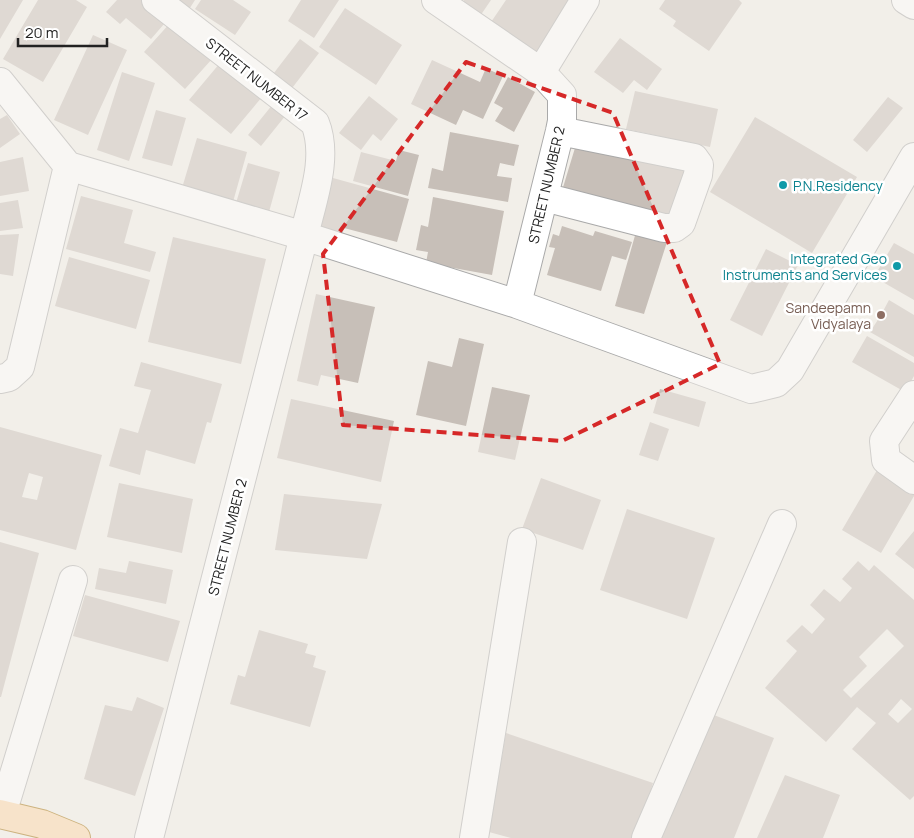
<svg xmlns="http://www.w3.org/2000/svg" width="914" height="838" font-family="Manrope,sans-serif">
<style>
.building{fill:#c7bfb8;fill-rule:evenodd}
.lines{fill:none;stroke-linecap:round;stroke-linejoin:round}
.minor-casing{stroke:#a9a9a9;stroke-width:30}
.major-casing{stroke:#a06b00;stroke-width:30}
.minor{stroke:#fff;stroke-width:28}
.major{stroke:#fcd6a4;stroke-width:28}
.marked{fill:none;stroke:#d62828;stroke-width:4;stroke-dasharray:10 6;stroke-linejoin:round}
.culture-dot{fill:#0f9aa8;stroke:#fff;stroke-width:2}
.education-dot{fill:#8d6e63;stroke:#fff;stroke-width:2}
.labels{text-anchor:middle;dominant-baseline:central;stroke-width:5;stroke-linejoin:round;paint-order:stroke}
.street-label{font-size:14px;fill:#222;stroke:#fff}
.culture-label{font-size:14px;fill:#0d838f;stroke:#fff;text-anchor:start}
.education-label{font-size:14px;fill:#785e54;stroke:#fff;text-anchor:end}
</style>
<rect width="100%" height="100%" fill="#f2efe9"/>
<path class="building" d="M0 0H23L0 39Z
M38 0H76L87 7 43 82 3 59Z
M117 0H151L171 16 151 39 126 18 120 24 106 12Z
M170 0H195L188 11Z
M201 0H233L251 12 235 35 195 9Z
M301 0H339L314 38 288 21Z
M464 0H491L476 22 458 9Z
M506 0H570L533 57 487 28Z
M665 0H739L742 3 709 51 673 26 676 21 659 9Z
M345 8 402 45 376 85 319 47Z
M171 22 212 59 185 89 144 52Z
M93 35 127 50 88 135 54 120Z
M620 38 662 69 647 90 634 80 623 93 594 72Z
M300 39 319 53 286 96 267 82Z
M432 60 480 82 486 68 503 76 483 119 463 110 456 125 411 104Z
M220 63 262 97 231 134 189 100Z
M122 72 155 83 129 161 97 150Z
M508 77 535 92 514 132 495 121 503 108 494 103Z
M635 91 718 109 710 147 626 129Z
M369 96 398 119 381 141 373 134 361 150 339 133Z
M888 97 903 108 867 152 853 140Z
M273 104 286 115 261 146 248 135Z
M156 110 186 118 172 166 142 158Z
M7 115 20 134 0 148V119Z
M755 117 857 177 812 253 710 192Z
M450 132 519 145 514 166 500 163 497 176 512 178 508 202 428 188 432 168 443 171Z
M197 138 247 152 233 202 182 188Z
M578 138 688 171 671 217 561 194Z
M399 150 419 155 408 196 353 181 361 152 396 161Z
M23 157 29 191 0 196V162Z
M248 163 280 172 269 212 236 203Z
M333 178 409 199 397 242 344 228 341 238 318 232Z
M81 196 133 210 124 243 156 252 150 272 66 249Z
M433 197 504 211 492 275 426 263 428 252 416 250 421 225 428 227Z
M18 200 23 228 0 231V203Z
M562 226 593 236 595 231 632 242 626 260 612 256 601 291 547 275 555 248 549 247 553 234 559 236Z
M636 232 667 242 644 314 615 306Z
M19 234 13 276 0 274V235Z
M173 237 266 259 241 364 148 342Z
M894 243 914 254V300L874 277Z
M766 249 798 265 762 336 730 320Z
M69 257 150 280 136 329 55 306Z
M316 294 375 307 358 383 321 375 318 386 297 381Z
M889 300 914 315V357L870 332 881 315Z
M867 336 914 363V376L905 392 852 362Z
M459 338 484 344 466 426 416 415 428 361 452 367Z
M141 362 222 384 211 423 207 422 195 464 146 450 140 475 109 466 120 428 138 433 151 390 134 386Z
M492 387 530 395 515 460 478 452Z
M660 389 706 402 699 427 653 413Z
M291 399 394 421 381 482 277 458Z
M650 422 669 429 658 461 639 455Z
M0 427 102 455 76 550 0 530ZM29 473 43 477 37 500 22 497Z
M880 465 914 485V496L881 553 842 530Z
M541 478 601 500 583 550 522 529Z
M119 483 193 499 182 553 107 537Z
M284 494 382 504 367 559 275 550Z
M627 509 715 538 687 619 600 590Z
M914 531V569L895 554Z
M0 542 39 553 1 697H0Z
M129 561 173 570 166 604 95 589 99 568 126 573Z
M858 561 869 571 874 565 914 600V796L910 800 852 749 876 723 857 707 826 742 765 688 797 651 786 641 802 625 812 634 825 619 810 605 824 589 840 602 852 588 842 579ZM887 629 904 646 851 698 843 690 867 666 859 657ZM901 699 912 709 898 723 888 714Z
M85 595 180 621 168 662 73 636Z
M259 630 308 644 305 653 316 656 313 667 326 671 310 727 230 704 238 675 245 677Z
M137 697 164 708 135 796 84 779 105 705 132 711Z
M706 712 774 738 734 838H650Z
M506 733 653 783 637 838H511L489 832Z
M785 775 840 795 823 838H757Z"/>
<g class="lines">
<g class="minor-casing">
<path id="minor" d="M436 0 541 72 562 95V121L560 131 517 304
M906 0 914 5
M541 72 585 0
M0 82 68 166 20 367 9 377 0 379
M68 166 304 236 517 304 751 389 776 383 790 370 914 157
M544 197 664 228H674L681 223 698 175 699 165 694 158 560 131
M914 395 884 441 886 460 914 480
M2 814 73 580
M149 838 304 236C312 200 329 158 315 123L156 0
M474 838 522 542
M646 838 782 524"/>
</g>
<g class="major-casing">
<path id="major" d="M0 814 42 824 76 838"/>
</g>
<use href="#minor" class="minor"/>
<use href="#major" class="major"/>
</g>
<path d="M0 0H914V838H0ZM466 62 613 113 720 364 562 441 343 425 323 254Z" fill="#f2efe9" fill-opacity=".55" fill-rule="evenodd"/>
<path class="marked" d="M466 62 613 113 720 364 562 441 343 425 323 254Z"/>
<g class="culture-dot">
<circle cx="783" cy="185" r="5"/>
<circle cx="897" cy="266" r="5"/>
</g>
<circle class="education-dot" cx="881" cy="315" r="5"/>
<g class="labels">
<g class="street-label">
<text transform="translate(257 79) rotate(38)">STREET NUMBER 17</text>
<text transform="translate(546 185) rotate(-77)">STREET NUMBER 2</text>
<text transform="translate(227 537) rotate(-76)">STREET NUMBER 2</text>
</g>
<g class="culture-label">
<text x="793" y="185">P.N.Residency</text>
<text x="887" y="258" text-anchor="end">Integrated Geo<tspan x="887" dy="16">Instruments and Services</tspan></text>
</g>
<g class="education-label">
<text x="871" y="307">Sandeepamn<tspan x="871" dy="16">Vidyalaya</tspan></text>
</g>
</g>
<path d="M18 38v8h89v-8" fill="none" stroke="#222222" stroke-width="2.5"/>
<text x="25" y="38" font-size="15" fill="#222222" stroke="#ffffff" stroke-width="4" paint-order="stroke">20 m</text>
</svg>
